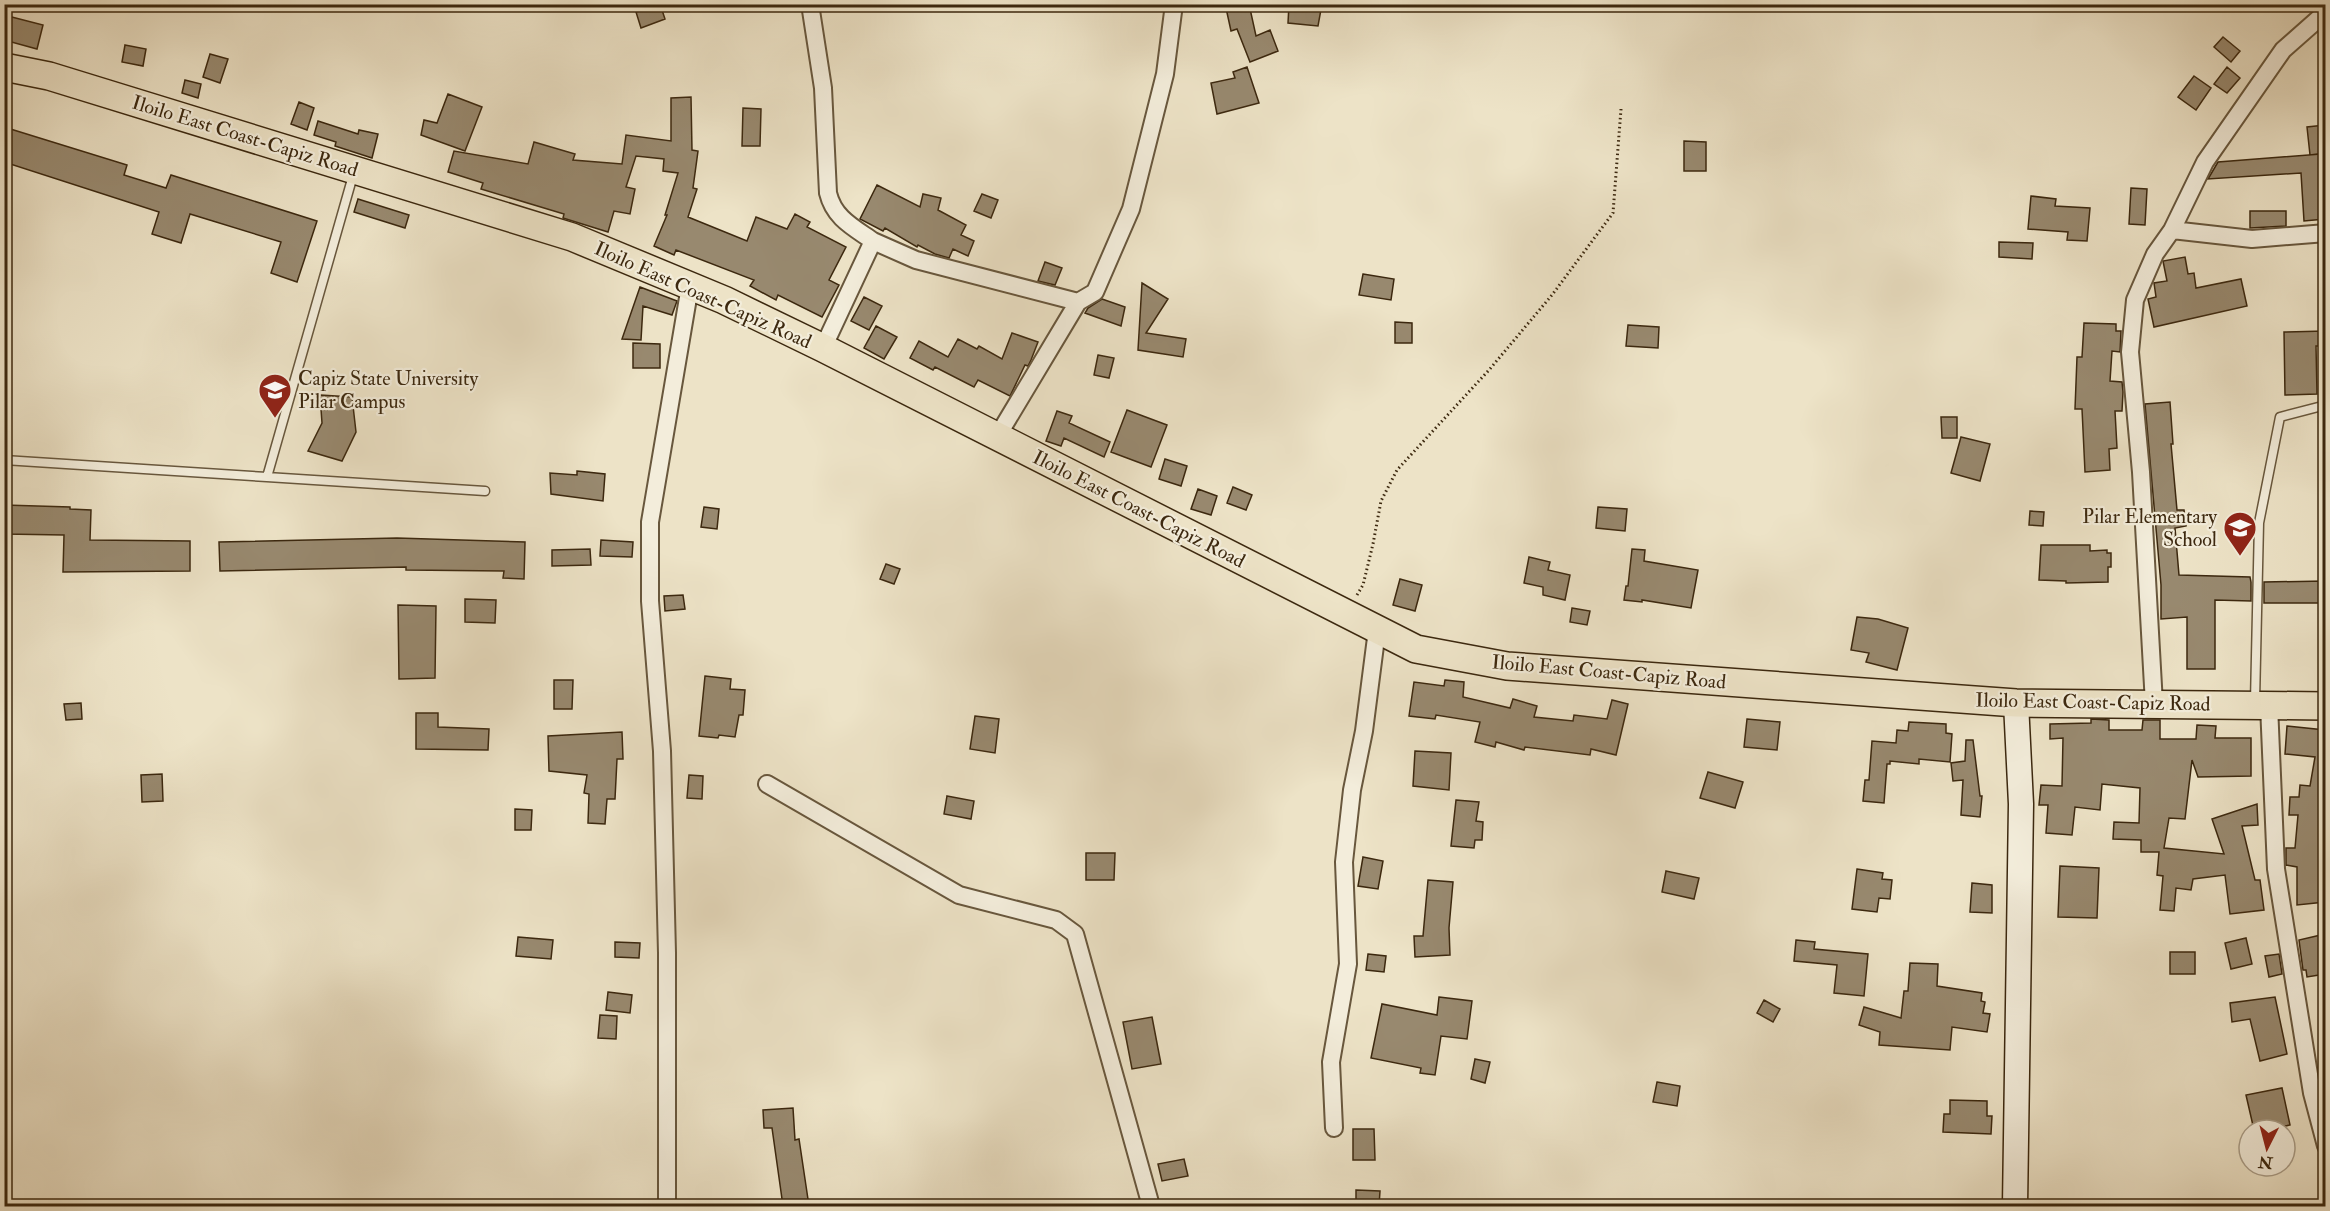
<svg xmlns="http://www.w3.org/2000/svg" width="2330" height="1211" font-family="'IM FELL Double Pica',serif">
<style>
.building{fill:#98896f;stroke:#3c280f;stroke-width:1.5}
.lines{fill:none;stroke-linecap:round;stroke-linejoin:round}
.lane-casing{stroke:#68573d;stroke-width:11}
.street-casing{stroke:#68573d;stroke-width:20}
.secondary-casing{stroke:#3c280f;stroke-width:27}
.primary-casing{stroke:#3c280f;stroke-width:30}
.path{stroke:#3c280f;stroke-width:3;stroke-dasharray:1.5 3;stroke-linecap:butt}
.lane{stroke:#f3eddb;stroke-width:8}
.street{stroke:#f3eddb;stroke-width:16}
.secondary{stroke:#f3eddb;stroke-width:24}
.primary{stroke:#ede3c7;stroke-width:27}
.labels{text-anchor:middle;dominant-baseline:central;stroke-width:4.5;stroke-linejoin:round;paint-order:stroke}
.street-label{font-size:20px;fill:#3c280f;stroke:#f3eddb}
.poi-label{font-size:20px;fill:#3c280f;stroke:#f3eddb;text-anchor:start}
</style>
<rect width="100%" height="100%" fill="#ede3c7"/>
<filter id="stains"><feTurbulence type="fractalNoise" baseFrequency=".00333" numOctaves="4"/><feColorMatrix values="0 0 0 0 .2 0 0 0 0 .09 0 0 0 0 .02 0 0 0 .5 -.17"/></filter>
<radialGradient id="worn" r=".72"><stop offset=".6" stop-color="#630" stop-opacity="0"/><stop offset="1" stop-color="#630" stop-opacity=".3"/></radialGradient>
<path class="building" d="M658 4H660L665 19 641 28 636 12Z
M1242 4H1249L1256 36 1270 30 1278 51 1250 62 1237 29 1231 31 1226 8Z
M1289 4H1322L1318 26 1288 23Z
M4 15 43 25 37 49 4 40Z
M2223 37 2240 51 2231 62 2214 47Z
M125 45 146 49 143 66 122 62Z
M210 54 228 59 220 83 203 77Z
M1247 67 1259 103 1217 114 1211 83 1235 78 1233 72Z
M2227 67 2240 78 2227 93 2214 84Z
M2194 76 2211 88 2196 110 2178 97Z
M185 80 201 84 198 98 182 93Z
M448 94 482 107 465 151 421 135 424 120 437 123Z
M691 97 692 150 698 151 693 188 697 189 688 217 747 241 756 217 787 229 795 214 810 222 807 227 846 247 829 280 839 285 822 317 778 295 776 300 750 286 754 280 676 250 674 255 654 246 667 215H665L678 173 663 171 664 159 636 156 626 187 635 189 630 214 614 211 608 232 563 218 564 214 481 189 483 183 448 172 454 151 528 164 534 142 575 154 573 160 622 164 626 135 671 141V98Z
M299 102 314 108 307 130 291 124Z
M743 108 761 109 760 146H742Z
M318 121 358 134 359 130 378 134 372 158 335 146 336 142 314 135Z
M2325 125V153L2310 155 2307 127Z
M4 127 127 165 124 175 166 188 171 175 317 221 297 282 271 273 281 242 190 214 181 243 152 234 159 212 4 162Z
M1684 141 1706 142V171H1684Z
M2321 154 2325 183V219L2304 221 2301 173 2208 179 2218 162Z
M877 185 920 207 923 194 941 198 938 210 966 225 961 235 974 241 968 256 953 249 949 258 935 254 918 245 917 247 885 228 883 231 860 219Z
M2131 188 2147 189 2145 225 2129 224Z
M982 194 998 200 991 218 974 211Z
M2031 196 2056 199 2055 206 2090 208 2087 241 2067 240 2068 232 2028 229Z
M358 199 409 215 405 228 354 212Z
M2250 211H2286V226L2250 228Z
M1999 242 2033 243 2032 259 1999 257Z
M2185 257 2188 274 2194 273 2196 288 2241 279 2247 306 2154 327 2148 299 2156 297 2154 283 2167 281 2163 261Z
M1045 262 1062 268 1055 285 1038 281Z
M1363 274 1394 279 1391 300 1359 295Z
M1142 283 1168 299 1146 333 1186 339 1183 357 1138 350Z
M640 287 677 301 672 315 643 306 641 340 622 339Z
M864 297 882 306 869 330 851 321Z
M1102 299 1125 307 1121 326 1085 313 1088 308Z
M1395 322 1412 323V343H1395Z
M2084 323 2116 324V331H2121L2120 352 2112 351 2110 381 2122 382 2123 392 2122 411H2115L2117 448 2109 449 2110 470 2085 472 2082 409H2075L2077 357H2082Z
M1628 325 1659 327 1658 348 1626 346Z
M876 326 897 337 884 359 864 348Z
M2325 331V346H2316L2317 394 2285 395 2284 332Z
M1012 333 1038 342 1031 360 1028 366 1025 365 1010 396 978 380 974 387 935 367 933 370 910 358 919 341 948 357 958 339 977 349 979 346 1002 359Z
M633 343 660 344V368H633Z
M1098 355 1114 358 1109 378 1094 375Z
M320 395 352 397 356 432 342 461 308 451 322 423Z
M2170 402 2173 444H2171L2177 510H2184L2186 526 2175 528 2179 575 2250 577 2251 582V601L2215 600V669H2187V617L2161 619V585L2145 404Z
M1127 410 1167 425 1151 467 1111 452Z
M1057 411 1072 416 1069 423 1110 442 1104 457 1064 438 1061 446 1046 441Z
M1941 417H1957V438H1942Z
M1961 437 1990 444 1980 481 1951 473Z
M1165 459 1187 466 1181 486 1159 479Z
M577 471 605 474 603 501 551 494 550 473 577 475Z
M1233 487 1252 495 1246 510 1227 503Z
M1198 489 1217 496 1211 515 1191 509Z
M4 505 70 507V509L91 510 90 540 190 541V571L63 572 64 535 4 534Z
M704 507 719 509 717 529 701 527Z
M1598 507 1627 509 1625 531 1596 528Z
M2030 511 2044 512 2043 526 2029 525Z
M397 538 525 542 524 579 503 578 504 571 406 570V567L220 571 219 542Z
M601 540 633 542 632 557 600 556Z
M2041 545H2090V551L2107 550V553H2111V567H2108V582L2066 583V581L2039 580Z
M590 549 591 565 552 566V550Z
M1632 549 1645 550 1644 561 1698 570 1691 608 1642 600V602L1624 600 1626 586H1628Z
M1529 557 1550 562 1548 570 1570 575 1565 600 1543 595V587L1524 583Z
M886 564 900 569 894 584 880 579Z
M1400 579 1422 585 1415 611 1393 605Z
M2325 581V603H2264V582Z
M683 595 685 609 665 611 664 596Z
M465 599 496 600 495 623 465 622Z
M398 605 436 606 435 678 399 679Z
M1572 608 1590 611 1587 625 1570 622Z
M1857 617 1878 619 1908 628 1897 670 1866 662 1869 653 1851 650Z
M705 676 731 679 730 689 745 690 743 715H739L735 737 719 735 718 738 699 736Z
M554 680H573L572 709H554Z
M1445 680 1464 682 1463 697 1510 708 1513 699 1537 706 1534 717 1573 721 1574 715 1607 719 1612 700 1628 704 1616 755 1591 749 1590 755 1525 747 1524 750 1496 742 1495 747 1475 742 1480 722 1436 715 1435 719 1409 716 1414 682 1444 686Z
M81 703 82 719 66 720 64 704Z
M416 713H438V727L489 729 488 750 416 749Z
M975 716 999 719 995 753 970 749Z
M1747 719 1780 722 1777 750 1744 747Z
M2091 719 2109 720V730H2142L2143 720H2160V739H2196L2197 725 2216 726 2215 738H2251V776L2198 777 2192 760 2185 819 2169 818 2164 848 2224 854 2212 819 2257 804 2258 825 2242 826 2255 880H2260L2264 910 2230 914 2225 875 2193 879 2191 890 2176 888 2174 911 2160 910 2163 876 2157 875 2159 852H2141V840L2113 839 2114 822 2139 823 2140 788 2102 784 2100 810 2075 807 2072 835 2046 833 2048 805H2039L2041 785 2062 786 2063 738 2050 739V724L2091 723Z
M1909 722 1946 724V733L1952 734 1950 762 1919 759V764L1890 761V764H1887L1884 803 1863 801 1865 780H1869L1872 741 1896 743 1897 730 1908 731Z
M2287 726 2325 730V809L2321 885H2325V902L2297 905V867L2286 865V848H2295L2298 815H2289L2290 797H2299L2300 785 2310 786 2315 757 2285 754Z
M622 732 623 759H617L615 799H607L605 824 588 823 589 794 584 793 587 775 549 771 548 736Z
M1966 740H1973L1980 796H1982L1980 817 1961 815 1963 780 1953 781 1951 763 1965 761Z
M1415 751 1451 753 1449 790 1413 786Z
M1708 772 1743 782 1735 808 1700 798Z
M162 774 163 801 142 802 141 775Z
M689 775 703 776 702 799 687 798Z
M947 796 974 801 971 819 944 814Z
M1456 800 1479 802 1476 821 1483 822 1482 840H1475L1474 848 1451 846Z
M515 809 532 810 531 830H515Z
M1086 853H1115L1114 880H1086Z
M1363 857 1383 861 1378 889 1358 886Z
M2060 866 2099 868 2097 918 2058 917Z
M1857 869 1883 873 1882 879 1892 880 1890 899 1879 898 1877 912 1852 909Z
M1666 871 1699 878 1694 899 1662 892Z
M1428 880 1453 882 1449 928 1450 955 1415 957 1414 936H1423Z
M1972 883 1992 885V913L1970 912Z
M2325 934V974L2307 977 2306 970H2303L2299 940Z
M518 937 553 940 551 959 516 956Z
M2246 938 2252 964 2231 969 2225 943Z
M1796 940 1815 942 1814 949 1868 954 1864 996 1834 993 1837 965 1794 961Z
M615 942 640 943 639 958 615 957Z
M2170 952H2195V974H2170Z
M1368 954 1386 956 1384 972 1366 970Z
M2279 954 2282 974 2269 977 2265 956Z
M1910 963 1938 964 1937 986 1982 993 1981 1001 1985 1002 1983 1013 1990 1014 1987 1032 1952 1027 1950 1050 1879 1045 1880 1032 1859 1025 1864 1007 1901 1018 1904 991H1908Z
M608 992 632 995 630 1013 606 1010Z
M1439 997 1472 1001 1467 1039 1441 1036 1435 1075 1420 1073 1421 1068 1371 1058 1382 1004 1437 1015Z
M2275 997 2287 1054 2260 1061 2250 1019 2232 1022 2230 1003Z
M1764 1000 1780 1009 1773 1022 1757 1013Z
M600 1015 617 1016 616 1039 598 1038Z
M1152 1017 1161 1064 1132 1069 1123 1022Z
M1475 1059 1490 1062 1485 1083 1471 1079Z
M1657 1082 1680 1086 1677 1106 1653 1102Z
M2282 1088 2290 1125 2267 1130H2254L2246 1095Z
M1950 1100 1987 1101V1116H1992L1991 1134 1943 1132 1944 1114H1950Z
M793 1108 795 1140 799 1139 809 1206H783L772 1128H764L763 1110Z
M1353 1129H1374L1375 1160H1353Z
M1184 1159 1188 1176 1162 1181 1158 1164Z
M1356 1190 1380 1191 1379 1206H1356Z"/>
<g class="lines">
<g class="lane-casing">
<path id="lane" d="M4 460 267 477 354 172
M267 477 485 491
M2255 701 2259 523 2280 417 2326 405"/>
</g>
<g class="street-casing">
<path id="street" d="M810 4 823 88 828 193C834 218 853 227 873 241
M2172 230 2252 239 2326 233
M823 348 873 241 916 260 1078 302 1095 292 1131 209 1165 74 1174 4
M997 437 1078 302
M2154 704 2141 472 2130 352 2135 300 2155 254 2172 230 2205 162 2283 50 2326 12
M2269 705 2276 869 2312 1093 2326 1146
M767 784 959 895 1056 920 1075 934 1151 1206
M1334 1128 1331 1062 1348 964 1344 862 1352 790 1364 731 1377 630
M667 1206V953L662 751 650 601V522L690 286"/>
</g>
<g class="secondary-casing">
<path id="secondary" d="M2015 1206 2021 804 2016 703"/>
</g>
<g class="primary-casing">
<path id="primary" d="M4 67 49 76 572 237 724 300 823 348 1416 649 1507 666 2016 703 2326 706"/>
</g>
<path class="path" d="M1357 595 1363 585 1373 544 1381 501 1397 470 1489 370 1552 295 1613 213 1621 109"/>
<use href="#lane" class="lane"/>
<use href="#street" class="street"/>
<use href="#secondary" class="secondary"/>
<use href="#primary" class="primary"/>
</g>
<defs>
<g id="university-pin" transform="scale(1.725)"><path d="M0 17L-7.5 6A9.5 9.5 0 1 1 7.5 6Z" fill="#8f2418" stroke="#f3eddb"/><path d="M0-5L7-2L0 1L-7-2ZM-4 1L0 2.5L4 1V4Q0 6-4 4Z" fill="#fff"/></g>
<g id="school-pin" transform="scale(1.725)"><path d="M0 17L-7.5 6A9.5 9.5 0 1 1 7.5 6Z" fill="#8f2418" stroke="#f3eddb"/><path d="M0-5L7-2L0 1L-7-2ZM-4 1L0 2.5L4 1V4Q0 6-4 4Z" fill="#fff"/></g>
</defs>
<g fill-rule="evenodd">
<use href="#university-pin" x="275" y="390"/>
<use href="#school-pin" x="2240" y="528"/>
</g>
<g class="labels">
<g class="street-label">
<text transform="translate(245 136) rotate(17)">Iloilo East Coast-Capiz Road</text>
<text transform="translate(703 295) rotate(24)">Iloilo East Coast-Capiz Road</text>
<text transform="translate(1139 509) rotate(27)">Iloilo East Coast-Capiz Road</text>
<text transform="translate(1609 672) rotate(5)">Iloilo East Coast-Capiz Road</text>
<text transform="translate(2093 702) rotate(1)">Iloilo East Coast-Capiz Road</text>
</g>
<g class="poi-label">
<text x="298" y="378">Capiz State University<tspan x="298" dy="23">Pilar Campus</tspan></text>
<text x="2217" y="516" text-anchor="end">Pilar Elementary<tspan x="2217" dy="23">School</tspan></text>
</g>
</g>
<rect width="2330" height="1211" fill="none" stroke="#ede3c7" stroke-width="24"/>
<rect x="6" y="6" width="2318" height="1199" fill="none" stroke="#3c280f" stroke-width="3"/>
<rect x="12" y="12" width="2306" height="1187" fill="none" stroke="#3c280f" stroke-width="1.5"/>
<g transform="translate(2267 1148) rotate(186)"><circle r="28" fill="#f3eddb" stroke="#aa9e89" stroke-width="1.5"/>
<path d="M0-4.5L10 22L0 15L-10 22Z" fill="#8f2418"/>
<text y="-9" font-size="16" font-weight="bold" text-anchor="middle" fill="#3c280f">N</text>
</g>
<rect width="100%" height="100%" filter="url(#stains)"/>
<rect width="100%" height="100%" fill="url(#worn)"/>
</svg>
